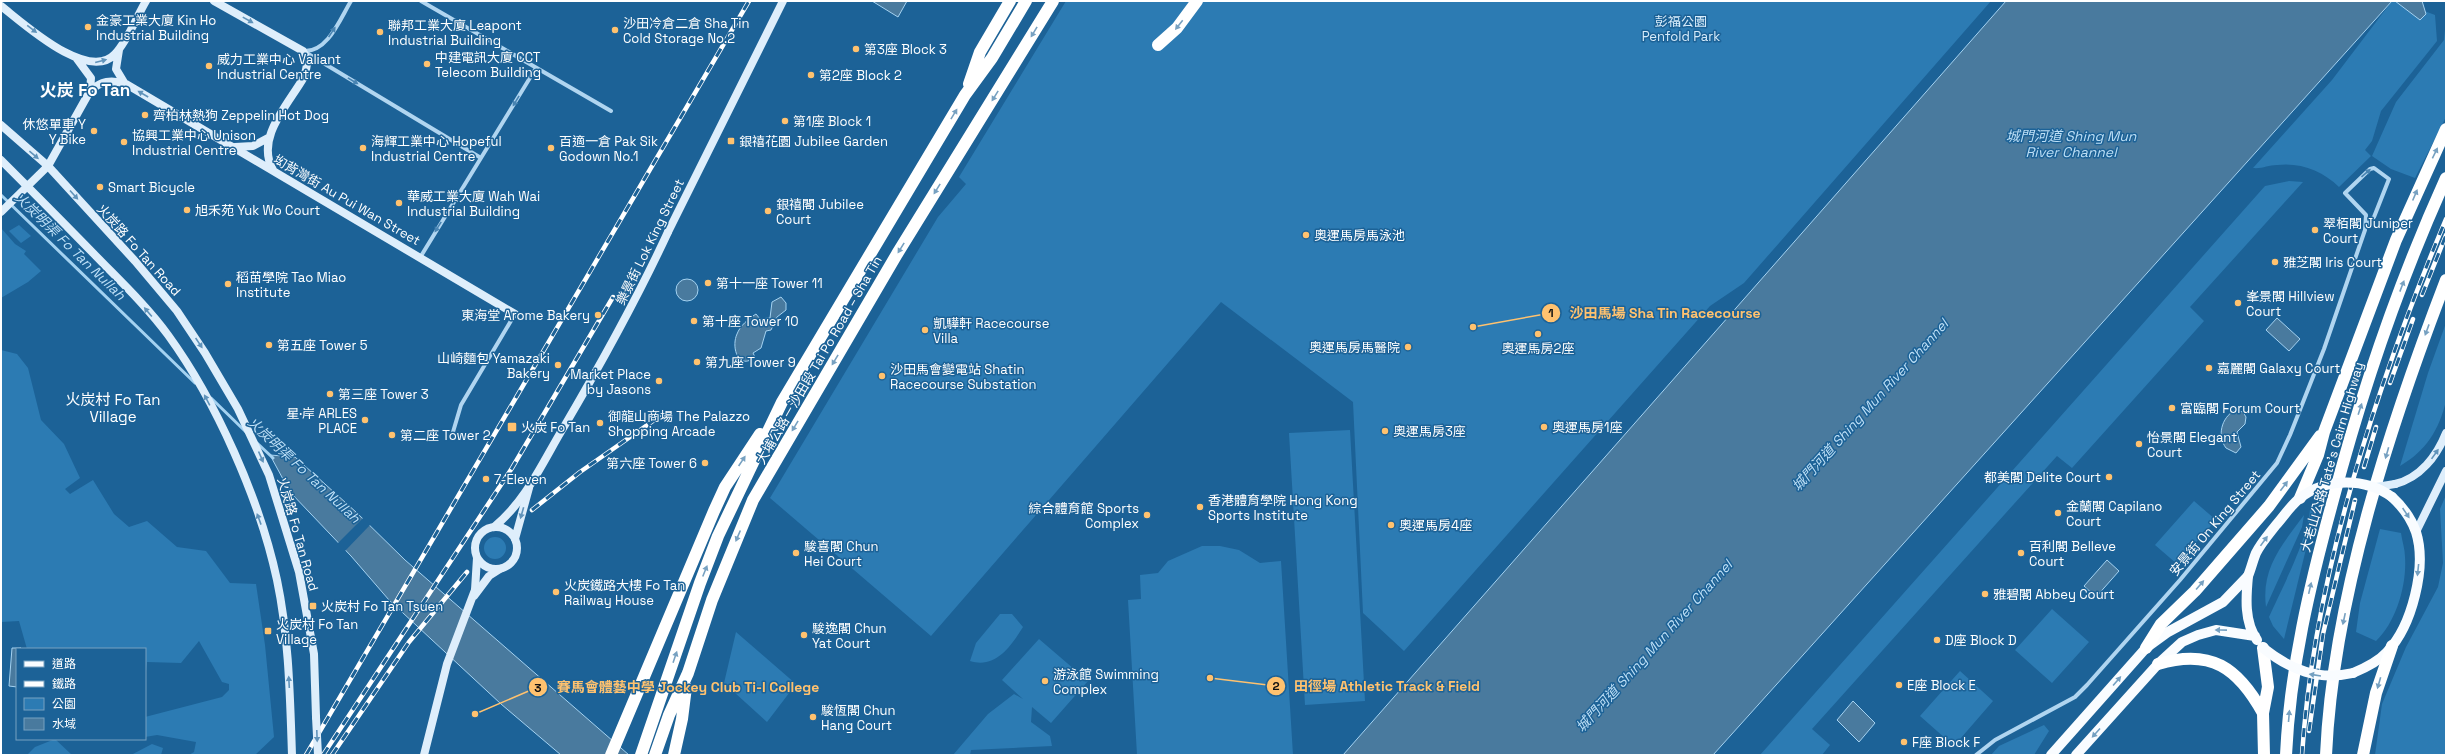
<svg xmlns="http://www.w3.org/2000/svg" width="2447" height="756" font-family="'Space Grotesk','Noto Sans TC',sans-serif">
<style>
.green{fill:#2c7bb3}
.water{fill:#497a9e;stroke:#a4d2f1}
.pier{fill:#1c6297}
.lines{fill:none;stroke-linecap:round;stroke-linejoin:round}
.stream{stroke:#a4d2f1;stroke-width:3}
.street{stroke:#b0d5f0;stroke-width:4}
.secondary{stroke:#deeefb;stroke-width:8}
.primary{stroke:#f9fcff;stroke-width:10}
.highway{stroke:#fff;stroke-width:12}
.rail-casing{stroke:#fff;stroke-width:4.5}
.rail{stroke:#1c6297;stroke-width:3;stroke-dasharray:9;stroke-linecap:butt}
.secondary-bridge{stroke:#deeefb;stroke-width:8}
.primary-bridge{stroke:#f9fcff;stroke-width:10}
.oneway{fill:#6093ba}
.oneway2{fill:#77a1c1}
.oneway3{fill:#4884b2}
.oneway4{fill:#74a0c1}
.poi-dot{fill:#ffc26f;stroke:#1c6297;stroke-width:1.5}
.labels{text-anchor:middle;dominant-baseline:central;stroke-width:3;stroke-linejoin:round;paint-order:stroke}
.poi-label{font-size:13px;fill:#fff;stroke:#1c6297;text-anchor:start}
.park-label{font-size:13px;fill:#d7ecfb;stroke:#1c6297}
.street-label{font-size:13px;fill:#fff;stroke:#1c6297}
.water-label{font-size:14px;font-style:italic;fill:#bddff6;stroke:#1c6297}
.quarter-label{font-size:15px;fill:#fff;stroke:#1c6297}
.district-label{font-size:17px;font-weight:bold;fill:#fff;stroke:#1c6297}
.leader{fill:none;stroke:#ffc26f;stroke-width:1.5}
.callout-dot{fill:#ffc26f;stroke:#1c6297;stroke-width:1.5}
.mark-label{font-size:12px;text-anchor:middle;font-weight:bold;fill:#111}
.callout-label{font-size:14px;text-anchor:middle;font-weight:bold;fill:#ffc26f;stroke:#1c6297;stroke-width:3;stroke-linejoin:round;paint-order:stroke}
</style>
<rect width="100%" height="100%" fill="#1c6297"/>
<path class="green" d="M1066 1H1991L1744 283 1710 306 1404 651 1363 613 1353 402 1221 302 931 636 770 498 938 217 966 184 959 177Z
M2392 1H2398L2435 15 2437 41 2381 111 2372 141 2365 150 2371 156 2339 187C2323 171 2300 162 2277 165 2268 165 2262 169 2253 168L2332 80Z
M2446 19V117L2415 178 2391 169 2372 156 2396 102 2444 40Z
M2289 181 2303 182 2190 307 2204 321 2072 468 2057 456 1812 729 1830 745 1822 755H1760L2265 186Z
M19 225 31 236 21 243 9 231Z
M1 228 15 244 26 251 24 254 41 271 28 282 1 298Z
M2446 323V401C2439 430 2426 451 2400 466L2428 373Z
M1 350 17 354 28 368 41 420 64 444 80 478 65 489 70 494 93 480 114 514 129 527 147 521 177 547 206 551 230 583 256 584 265 645 274 737 255 755H189L194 752 196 742 157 735 145 737V717L222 697 229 690V684L222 682 199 641 181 663 147 662 145 682V649H27L19 621 1 622Z
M1350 430 1365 701 1305 705 1289 433Z
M2446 495V755H2375L2382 704 2406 647 2438 587 2443 563 2440 509Z
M2194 501 2216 520 2177 564 2155 545Z
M2317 504 2284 639 2273 626 2269 617C2282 588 2308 539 2310 509Z
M2304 515 2302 527 2266 607C2261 568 2282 545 2304 515Z
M2380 529 2401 533C2402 541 2405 549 2405 557 2407 585 2396 622 2376 641L2356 632 2360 603Z
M484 548a11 11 0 1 1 22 0a11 11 0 1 1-22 0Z
M1202 546H1220L1239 550 1260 563 1281 561 1293 755H1137L1128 600 1141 599 1140 575 1158 573 1168 561Z
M2052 609 2089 642 2052 683 2015 650Z
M1000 614H1012L1023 627C1011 646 996 669 970 661L976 643Z
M736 632 796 684 767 722 724 683Z
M1039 639 1088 681 1051 723 1032 707 1031 722 1050 736 1052 746 971 750 970 755H953L988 714 1014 694 1023 699 1002 680Z
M1960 671 1993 701 1954 746 1920 716Z
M2044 725 2049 731 2034 755H1991L1999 746Z
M55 739 72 755H27L35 747Z
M152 744 163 748 161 755H131Z"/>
<path class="water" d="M872 1H907L898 17Z
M2006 1H2392L1713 755H1343Z
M2395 1H2422L2426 14 2420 20Z
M676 290a11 11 0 1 1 22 0a11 11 0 1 1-22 0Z
M781 297 786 303V310L777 317 771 330 766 331 761 348 753 353 755 357C738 371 731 347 737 334 740 326 748 319 756 314L760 319 770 318 772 302Z
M2277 318 2300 339 2289 351 2266 330Z
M2235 410 2243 412 2246 417 2245 424 2237 432 2241 447 2236 453 2226 448C2217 436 2221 418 2235 410Z
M270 455 295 457 356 512 405 560 629 755H561L501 704 389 600 351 556 290 492Z
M2107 560 2119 571 2096 597 2084 586Z
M12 648H21L17 649V687L9 686Z
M1853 701 1875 723 1859 742 1837 720Z"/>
<path class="pier" d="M364 517 371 524 344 552 337 544Z"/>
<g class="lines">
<path class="stream" d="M1 195 195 383
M211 398 246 432
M257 443 273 458"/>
<path class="street" d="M421 1 611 111
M304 51C328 52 340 19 351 1
M305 52 481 158
M421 256 536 68
M453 432 461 405 515 314
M1976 755 1995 740 2075 697 2087 685 2180 580 2277 463 2290 435 2324 349 2365 230 2366 215 2345 193 2370 169 2374 168 2389 179 2374 217 2366 226"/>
<path class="secondary" d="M214 1 303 51C309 61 307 67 304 77 288 105 255 138 273 170
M1 6C23 23 88 83 115 54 128 40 136 18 146 1
M119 50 116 69 125 84
M90 91C101 81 111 79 126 84L515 314
M1 125 48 166 135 261 177 311 205 353 238 409 269 475 299 572 314 654 316 717
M235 147 253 146 268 138
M1 160C32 191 63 222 93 253 119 280 146 305 168 335 216 401 260 500 277 580 289 637 290 697 292 755
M1 212 48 166 90 91 91 78 77 59
M2395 484C2420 478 2437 456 2446 433
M494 527C527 500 543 461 565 425 602 362 637 299 668 232
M2416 532 2446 471
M474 596 489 576 500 569
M424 755 447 664 475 590"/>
<path class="primary" d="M2248 576C2246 597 2244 622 2257 640
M2353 673C2365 668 2378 662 2387 652 2412 626 2427 567 2416 532 2411 518 2403 507 2392 497
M2051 755 2146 648 2168 632 2223 602 2248 576
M2076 755 2158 664 2182 642 2198 635 2216 630 2255 636"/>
<path class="highway" d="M1158 45 1177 28 1197 1
M969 84 980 52 1010 1
M2300 498 2318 455 2324 432 2396 240 2446 129
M2146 648 2161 624 2195 591 2269 506 2320 436
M2263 648 2268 687 2263 713 2264 755
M2158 664C2211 648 2238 668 2263 713
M611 755 714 511 725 487 760 434
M641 755 700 583 718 536 782 402 965 95 992 58 1026 1
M655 755 669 715 688 673 712 600 753 500 897 254 1053 1
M674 755 682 719 686 687
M2286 755C2290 668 2310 584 2333 500 2362 390 2399 282 2446 178
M2326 755C2333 598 2390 426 2446 280
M2363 755 2376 693 2392 646"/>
<g class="rail-casing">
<path id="rail" d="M2422 295 2446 235
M2390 383 2413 319
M2364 467 2376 427
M532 510 580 472 663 414
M2309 731 2323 634 2355 500
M306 755 749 1
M323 755 512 468 613 297
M332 755 409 642 467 572
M2302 755C2314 574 2376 386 2446 219"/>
</g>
<use href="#rail" class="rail"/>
<path class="secondary-bridge" d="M668 232 783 1
M2376 487 2395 484
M475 548a21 21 0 1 1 42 0a21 21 0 1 1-42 0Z
M515 539 529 488
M475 590 477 558
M316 717 318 755"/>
<path class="primary-bridge" d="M2248 576C2251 569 2253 560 2256 553 2261 543 2269 534 2276 525 2284 516 2291 505 2300 498 2327 477 2366 478 2392 497
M2263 648C2291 670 2318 681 2353 673"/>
</g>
<defs><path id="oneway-solid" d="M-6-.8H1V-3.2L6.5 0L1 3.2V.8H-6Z"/></defs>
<g class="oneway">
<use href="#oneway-solid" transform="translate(248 20) rotate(29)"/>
<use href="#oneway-solid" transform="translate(32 29) rotate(37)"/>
<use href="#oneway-solid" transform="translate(101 61) rotate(-15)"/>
<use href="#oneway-solid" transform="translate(143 94) rotate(-150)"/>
<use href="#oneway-solid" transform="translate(34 155) rotate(40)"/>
<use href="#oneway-solid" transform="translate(74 195) rotate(48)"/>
<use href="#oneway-solid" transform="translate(148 312) rotate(-130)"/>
<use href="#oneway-solid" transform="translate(199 343) rotate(56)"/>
<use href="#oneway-solid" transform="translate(207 400) rotate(-118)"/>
<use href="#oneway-solid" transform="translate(2435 454) rotate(-55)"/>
<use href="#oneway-solid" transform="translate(261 457) rotate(66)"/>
<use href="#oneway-solid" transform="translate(522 513) rotate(106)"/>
<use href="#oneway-solid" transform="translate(259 519) rotate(-110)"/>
<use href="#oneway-solid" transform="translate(289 682) rotate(-93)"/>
<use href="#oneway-solid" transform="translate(317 736) rotate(88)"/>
</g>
<g class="oneway2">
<use href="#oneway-solid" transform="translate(1179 25) rotate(128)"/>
<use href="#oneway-solid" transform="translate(1034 32) rotate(121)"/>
<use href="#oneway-solid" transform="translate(995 96) rotate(122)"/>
<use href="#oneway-solid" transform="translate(954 114) rotate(-59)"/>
<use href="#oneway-solid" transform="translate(2435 153) rotate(-64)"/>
<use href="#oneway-solid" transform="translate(937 189) rotate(122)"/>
<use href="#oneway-solid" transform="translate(2415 195) rotate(-67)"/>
<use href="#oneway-solid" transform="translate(901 248) rotate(122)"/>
<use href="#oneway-solid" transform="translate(2402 286) rotate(-69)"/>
<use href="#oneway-solid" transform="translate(2427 330) rotate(110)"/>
<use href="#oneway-solid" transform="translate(835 360) rotate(121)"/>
<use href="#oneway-solid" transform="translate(2360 409) rotate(-72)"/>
<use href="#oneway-solid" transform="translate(795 426) rotate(121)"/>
<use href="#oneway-solid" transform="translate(2387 453) rotate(106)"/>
<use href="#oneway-solid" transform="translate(742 461) rotate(-56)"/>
<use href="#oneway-solid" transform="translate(2284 486) rotate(-53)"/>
<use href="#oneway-solid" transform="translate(738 536) rotate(113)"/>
<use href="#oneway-solid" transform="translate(705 571) rotate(-68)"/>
<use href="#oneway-solid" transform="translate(2200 585) rotate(-49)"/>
<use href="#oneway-solid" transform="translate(2310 588) rotate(-77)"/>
<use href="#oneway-solid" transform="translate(2344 619) rotate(102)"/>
<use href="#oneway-solid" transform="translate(675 657) rotate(-71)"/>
<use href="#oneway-solid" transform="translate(2379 683) rotate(106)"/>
<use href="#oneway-solid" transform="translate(2289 716) rotate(-85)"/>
</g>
<g class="oneway3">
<use href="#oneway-solid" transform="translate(332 32) rotate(-56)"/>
<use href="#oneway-solid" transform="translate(353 81) rotate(31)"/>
<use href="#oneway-solid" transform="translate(516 101) rotate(121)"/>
<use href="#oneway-solid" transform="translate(2366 173) rotate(-41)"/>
<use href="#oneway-solid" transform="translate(438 227) rotate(122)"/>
</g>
<g class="oneway4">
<use href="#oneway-solid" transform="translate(2406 513) rotate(56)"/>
<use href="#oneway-solid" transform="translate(2264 541) rotate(-54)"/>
<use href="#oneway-solid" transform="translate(2418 570) rotate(96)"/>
<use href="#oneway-solid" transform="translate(2221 630) rotate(-179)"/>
<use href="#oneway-solid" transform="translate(2315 675) rotate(-171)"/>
<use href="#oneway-solid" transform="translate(2117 681) rotate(-49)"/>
<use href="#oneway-solid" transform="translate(2096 733) rotate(132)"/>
</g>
<g class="poi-dot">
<circle cx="88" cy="27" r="4"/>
<circle cx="615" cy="30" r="4"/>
<circle cx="380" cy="32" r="4"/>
<circle cx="856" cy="49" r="4"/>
<circle cx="427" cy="64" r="4"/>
<circle cx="209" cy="66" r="4"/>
<circle cx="811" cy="75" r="4"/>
<circle cx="145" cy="115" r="4"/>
<circle cx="785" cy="121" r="4"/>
<circle cx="94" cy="131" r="4"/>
<rect x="727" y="137" width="8" height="8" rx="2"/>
<circle cx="124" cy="142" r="4"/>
<circle cx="363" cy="148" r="4"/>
<circle cx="551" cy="148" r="4"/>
<circle cx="100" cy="187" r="4"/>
<circle cx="399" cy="203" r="4"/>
<circle cx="187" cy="210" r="4"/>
<circle cx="768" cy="211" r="4"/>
<circle cx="2315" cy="230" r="4"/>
<circle cx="1306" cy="235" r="4"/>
<circle cx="2275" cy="262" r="4"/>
<circle cx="708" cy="283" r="4"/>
<circle cx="228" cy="284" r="4"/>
<circle cx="2238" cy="303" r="4"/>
<circle cx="598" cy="315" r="4"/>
<circle cx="694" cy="321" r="4"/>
<circle cx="925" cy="330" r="4"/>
<circle cx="1538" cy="334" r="4"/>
<circle cx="269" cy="345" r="4"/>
<circle cx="1408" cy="347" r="4"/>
<circle cx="697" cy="362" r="4"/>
<circle cx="558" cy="365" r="4"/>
<circle cx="2209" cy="368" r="4"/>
<circle cx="882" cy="376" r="4"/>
<circle cx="659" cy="381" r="4"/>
<circle cx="330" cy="394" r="4"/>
<circle cx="2172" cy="408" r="4"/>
<circle cx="365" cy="420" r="4"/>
<circle cx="600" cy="423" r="4"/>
<rect x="507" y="422" width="10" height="10" rx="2"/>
<circle cx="1544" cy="427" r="4"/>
<circle cx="1385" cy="431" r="4"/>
<circle cx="392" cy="435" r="4"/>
<circle cx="2139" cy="444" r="4"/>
<circle cx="705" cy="463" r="4"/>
<circle cx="2109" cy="477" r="4"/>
<circle cx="486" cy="479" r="4"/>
<circle cx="1200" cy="507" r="4"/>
<circle cx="2058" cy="513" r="4"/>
<circle cx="1147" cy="515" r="4"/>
<circle cx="1391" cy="525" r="4"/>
<circle cx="796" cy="553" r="4"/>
<circle cx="2021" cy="553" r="4"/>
<circle cx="556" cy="592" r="4"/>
<circle cx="1985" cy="594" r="4"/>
<rect x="309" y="602" width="8" height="8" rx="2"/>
<rect x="264" y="627" width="8" height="8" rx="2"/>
<circle cx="804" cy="635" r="4"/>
<circle cx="1937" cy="640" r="4"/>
<circle cx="1045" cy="681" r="4"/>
<circle cx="1899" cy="685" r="4"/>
<circle cx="813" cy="717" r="4"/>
<circle cx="1904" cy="742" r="4"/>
</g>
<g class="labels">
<g class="poi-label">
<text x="96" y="20">金豪工業大廈 Kin Ho<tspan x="96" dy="15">Industrial Building</tspan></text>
<text x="623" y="23">沙田冷倉二倉 Sha Tin<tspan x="623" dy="15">Cold Storage No.2</tspan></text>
<text x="388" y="25">聯邦工業大廈 Leapont<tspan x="388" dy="15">Industrial Building</tspan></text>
<text x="864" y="49">第3座 Block 3</text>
<text x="435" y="57">中建電訊大廈 CCT<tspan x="435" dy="15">Telecom Building</tspan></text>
<text x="217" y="59">威力工業中心 Valiant<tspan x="217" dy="15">Industrial Centre</tspan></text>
<text x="819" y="75">第2座 Block 2</text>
<text x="153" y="115">齊柏林熱狗 Zeppelin Hot Dog</text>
<text x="793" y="121">第1座 Block 1</text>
<text x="86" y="124" text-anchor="end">休悠單車 Y<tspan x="86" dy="15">Y Bike</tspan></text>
<text x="132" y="135">協興工業中心 Unison<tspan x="132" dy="15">Industrial Centre</tspan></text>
<text x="371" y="141">海輝工業中心 Hopeful<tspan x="371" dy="15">Industrial Centre</tspan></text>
<text x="559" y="141">百適一倉 Pak Sik<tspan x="559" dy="15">Godown No.1</tspan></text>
<text x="739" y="141">銀禧花園 Jubilee Garden</text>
<text x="108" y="187">Smart Bicycle</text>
<text x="407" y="196">華威工業大廈 Wah Wai<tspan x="407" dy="15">Industrial Building</tspan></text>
<text x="776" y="204">銀禧閣 Jubilee<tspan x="776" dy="15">Court</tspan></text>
<text x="195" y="210">旭禾苑 Yuk Wo Court</text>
<text x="2323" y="223">翠栢閣 Juniper<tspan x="2323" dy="15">Court</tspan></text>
<text x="1314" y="235">奧運馬房馬泳池</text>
<text x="2283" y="262">雅芝閣 Iris Court</text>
<text x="236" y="277">稻苗學院 Tao Miao<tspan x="236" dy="15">Institute</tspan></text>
<text x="716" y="283">第十一座 Tower 11</text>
<text x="2246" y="296">峯景閣 Hillview<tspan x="2246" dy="15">Court</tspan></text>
<text x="590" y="315" text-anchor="end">東海堂 Arome Bakery</text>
<text x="702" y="321">第十座 Tower 10</text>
<text x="933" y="323">凱驊軒 Racecourse<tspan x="933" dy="15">Villa</tspan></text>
<text x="277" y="345">第五座 Tower 5</text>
<text x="1400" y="347" text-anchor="end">奧運馬房馬醫院</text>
<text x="1538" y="348" text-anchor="middle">奧運馬房2座</text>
<text x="550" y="358" text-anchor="end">山崎麵包 Yamazaki<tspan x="550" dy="15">Bakery</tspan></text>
<text x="705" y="362">第九座 Tower 9</text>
<text x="2217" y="368">嘉麗閣 Galaxy Court</text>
<text x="890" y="369">沙田馬會變電站 Shatin<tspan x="890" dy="15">Racecourse Substation</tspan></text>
<text x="651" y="374" text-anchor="end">Market Place<tspan x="651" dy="15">by Jasons</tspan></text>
<text x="338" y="394">第三座 Tower 3</text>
<text x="2180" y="408">富臨閣 Forum Court</text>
<text x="357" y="413" text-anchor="end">星·岸 ARLES<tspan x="357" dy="15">PLACE</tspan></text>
<text x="608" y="416">御龍山商場 The Palazzo<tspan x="608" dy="15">Shopping Arcade</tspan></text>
<text x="521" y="427">火炭 Fo Tan</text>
<text x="1552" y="427">奧運馬房1座</text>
<text x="1393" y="431">奧運馬房3座</text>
<text x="400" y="435">第二座 Tower 2</text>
<text x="2147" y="437">怡景閣 Elegant<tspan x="2147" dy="15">Court</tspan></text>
<text x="697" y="463" text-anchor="end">第六座 Tower 6</text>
<text x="2101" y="477" text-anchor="end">都美閣 Delite Court</text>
<text x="494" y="479">7-Eleven</text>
<text x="1208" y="500">香港體育學院 Hong Kong<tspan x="1208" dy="15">Sports Institute</tspan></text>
<text x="2066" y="506">金蘭閣 Capilano<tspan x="2066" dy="15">Court</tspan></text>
<text x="1139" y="508" text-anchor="end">綜合體育館 Sports<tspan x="1139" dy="15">Complex</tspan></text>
<text x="1399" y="525">奧運馬房4座</text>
<text x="804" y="546">駿喜閣 Chun<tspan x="804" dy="15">Hei Court</tspan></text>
<text x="2029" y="546">百利閣 Belleve<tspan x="2029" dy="15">Court</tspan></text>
<text x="564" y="585">火炭鐵路大樓 Fo Tan<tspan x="564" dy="15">Railway House</tspan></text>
<text x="1993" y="594">雅碧閣 Abbey Court</text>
<text x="321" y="606">火炭村 Fo Tan Tsuen</text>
<text x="276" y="624">火炭村 Fo Tan<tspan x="276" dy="15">Village</tspan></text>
<text x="812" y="628">駿逸閣 Chun<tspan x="812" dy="15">Yat Court</tspan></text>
<text x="1945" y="640">D座 Block D</text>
<text x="1053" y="674">游泳館 Swimming<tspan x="1053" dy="15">Complex</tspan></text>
<text x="1907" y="685">E座 Block E</text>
<text x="821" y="710">駿恆閣 Chun<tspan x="821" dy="15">Hang Court</tspan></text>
<text x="1912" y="742">F座 Block F</text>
</g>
<g class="park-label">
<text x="1681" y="21">彭福公園<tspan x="1681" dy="15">Penfold Park</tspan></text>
</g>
<g class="street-label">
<text transform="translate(347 200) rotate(30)">㘭背灣街 Au Pui Wan Street</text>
<text transform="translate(650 242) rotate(-64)">樂景街 Lok King Street</text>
<text transform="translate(139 250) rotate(48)">火炭路 Fo Tan Road</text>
<text transform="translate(819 360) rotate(-60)">大埔公路－沙田段 Tai Po Road – Sha Tin</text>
<text transform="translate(2332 457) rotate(-74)">大老山公路 Tate's Cairn Highway</text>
<text transform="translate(2215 523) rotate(-50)">安景街 On King Street</text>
<text transform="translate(298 534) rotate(74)">火炭路 Fo Tan Road</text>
</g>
<g class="water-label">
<text x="2071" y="136">城門河道 Shing Mun<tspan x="2071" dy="16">River Channel</tspan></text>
<text transform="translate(70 246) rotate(44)">火炭明渠 Fo Tan Nullah</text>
<text transform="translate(1870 405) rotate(-48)">城門河道 Shing Mun River Channel</text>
<text transform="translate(304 470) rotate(43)">火炭明渠 Fo Tan Nullah</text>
<text transform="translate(1654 646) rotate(-48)">城門河道 Shing Mun River Channel</text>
</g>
<g class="quarter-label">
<text x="113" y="399">火炭村 Fo Tan<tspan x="113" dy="17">Village</tspan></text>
</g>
<g class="district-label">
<text x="85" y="90">火炭 Fo Tan</text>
</g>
</g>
<path class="leader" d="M1473 327L1551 313M1210 678L1276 686M475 714L538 687"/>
<g class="callout-dot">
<circle cx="1473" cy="327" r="4"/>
<circle cx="1210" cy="678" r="4"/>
<circle cx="475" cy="714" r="4"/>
<circle cx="1551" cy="313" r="10"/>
<circle cx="1276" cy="686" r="10"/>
<circle cx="538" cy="687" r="10"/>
</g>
<g class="mark-label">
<text x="1551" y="317">1</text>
<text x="1276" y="690">2</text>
<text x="538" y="692">3</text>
</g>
<g class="callout-label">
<text x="1665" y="318">沙田馬場 Sha Tin Racecourse</text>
<text x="1387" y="691">田徑場 Athletic Track &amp; Field</text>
<text x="688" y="692">賽馬會體藝中學 Jockey Club Ti-I College</text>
</g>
<rect width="2447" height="756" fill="none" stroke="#ffffff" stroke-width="4"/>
<rect x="16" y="648" width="130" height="92" fill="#1c6297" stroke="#77a1c1"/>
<rect x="24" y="661" width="20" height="6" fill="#f9fcff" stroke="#77a1c1"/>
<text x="52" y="668" font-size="12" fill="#ffffff">道路</text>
<rect x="24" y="681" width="20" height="6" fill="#ffffff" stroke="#77a1c1"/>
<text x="52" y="688" font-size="12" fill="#ffffff">鐵路</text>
<rect x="24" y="698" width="20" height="12" fill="#2c7bb3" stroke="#77a1c1"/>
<text x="52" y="708" font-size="12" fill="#ffffff">公園</text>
<rect x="24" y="718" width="20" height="12" fill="#497a9e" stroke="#77a1c1"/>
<text x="52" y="728" font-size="12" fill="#ffffff">水域</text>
</svg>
